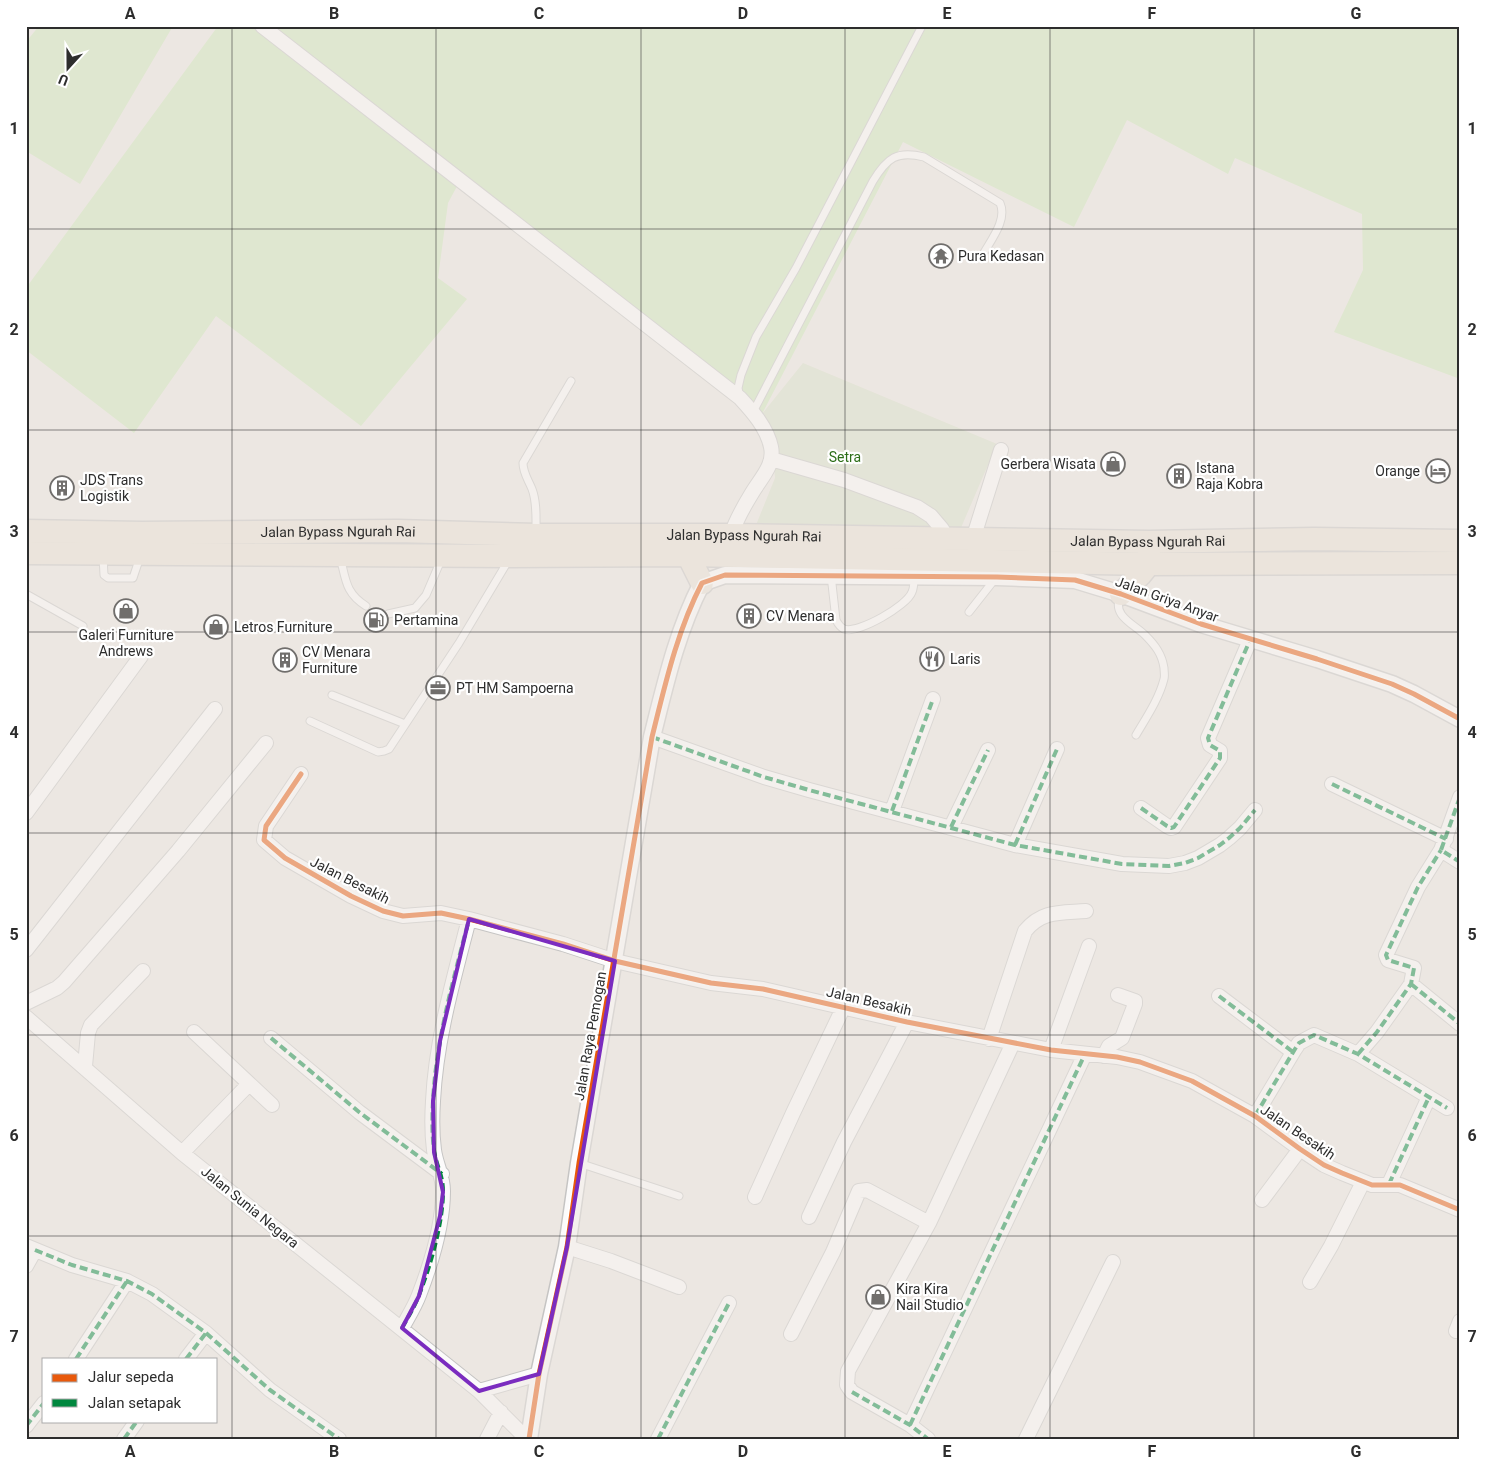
<svg xmlns="http://www.w3.org/2000/svg" width="1486" height="1465" font-family="Roboto,sans-serif">
<style>
.green{fill:#cee7ba}
.cemetery{fill:#d8dfc9}
.lines{fill:none;stroke-linecap:round;stroke-linejoin:round}
.service-casing{stroke:#c5c4c3;stroke-width:9}
.minor-casing{stroke:#c5c4c3;stroke-width:16}
.tertiary-casing{stroke:#c5c4c3;stroke-width:19}
.trunk-casing{stroke:#c6c4c3;stroke-width:25}
.service{stroke:#fcfbfb;stroke-width:7}
.minor{stroke:#fcfbfb;stroke-width:14}
.tertiary{stroke:#fcfbfb;stroke-width:16}
.trunk{stroke:#e9e0d4;stroke-width:22}
.quiet{stroke:#00873e;stroke-width:4;stroke-dasharray:8 4;stroke-linecap:butt}
.cycleway-casing{stroke:#fff;stroke-width:8}
.cycleway{stroke:#e8590c;stroke-width:5}
.marked{fill:none;stroke:#7b2cbf;stroke-width:4;stroke-linejoin:round}
.grid{fill:none;stroke:#2d2d2d;stroke-width:1;stroke-opacity:0.55}
.labels{text-anchor:middle;dominant-baseline:central;stroke-width:4.5;stroke-linejoin:round;paint-order:stroke}
.poi-label{font-size:14px;fill:#2d2d2d;stroke:#fff;text-anchor:start}
.park-label{font-size:14px;fill:#2d6e18;stroke:#fff}
.street-label{font-size:14px;fill:#2d2d2d;stroke:#fff}
.neatline{fill:none;stroke:#2d2d2d;stroke-width:2}
.grid-label{font-size:16px;text-anchor:middle;font-weight:bold;fill:#2d2d2d}
</style>
<rect width="100%" height="100%" fill="#ece7e2"/>
<path class="green" d="M39 26H173L80 184 26 151V42Z
M218 26H1460V379L1334 332 1363 270 1362 214 1235 158 1228 174 1127 120 1074 227 903 142 762 414 462 177 448 203 438 278 467 299 361 426 216 316 134 433 26 350V288Z"/>
<path class="cemetery" d="M803 363 997 444 960 530 756 525 775 478 773 450 762 414Z"/>
<g class="lines">
<g class="service-casing">
<path id="service" d="M740 398 738 388 741 375 756 337 796 268 922 26
M753 412 873 181C887 158 897 150 924 157L1000 203C1008 221 989 242 981 258
M536 532C536 518 537 502 532 489 528 479 523 473 523 463L571 381
M103 556 104 575 108 578H133L140 557
M340 557C346 579 345 593 366 606
M831 575 836 620C838 624 840 627 844 629 858 634 907 606 912 592 914 588 914 581 914 576
M26 594 83 626
M1120 597C1112 616 1134 624 1145 635 1155 645 1162 654 1164 668 1164 671 1165 676 1164 679 1159 699 1146 718 1136 735
M969 612 995 579
M388 614 415 608 426 595 441 560
M332 695 405 724
M310 721 378 752 384 751 389 749 459 643 508 561
M579 1163 679 1196"/>
</g>
<g class="minor-casing">
<path id="minor" d="M262 26 740 398C753 412 767 428 771 447 775 465 760 479 752 493 744 506 736 520 731 535
M771 459 844 480 917 507 931 516 942 529 947 539
M973 539 1001 450
M652 737 764 777 809 790 1015 845 1122 864 1169 866 1185 863 1198 858 1220 845 1229 838 1240 828 1255 810
M301 774 266 826 264 840 285 858 351 896 383 911 403 916 441 913 469 919 563 944 615 961 711 983 763 989 907 1022 1051 1050 1117 1057 1140 1062 1192 1081 1255 1116 1300 1149 1324 1165 1342 1173 1372 1185H1400L1460 1210
M1332 784 1446 839
M1460 797 1441 850 1460 862
M1141 808 1167 826 1171 828 1174 827 1220 758V751L1210 745 1208 738 1250 640
M892 811 933 699
M26 813 141 656
M951 827 988 750
M1015 845 1057 749
M26 950 215 709
M1411 984 1460 1024
M1219 996 1293 1052
M26 1003 57 988 64 982 178 851 266 743
M26 1017 182 1153 479 1391 527 1439
M194 1032 272 1105
M271 1038 359 1112 442 1174
M989 1039 1025 931C1042 910 1061 913 1086 911
M1051 1050 1089 946
M1358 1054 1377 1032 1411 984 1414 968 1388 960 1386 955 1418 887 1441 850
M1104 1056 1109 1046 1122 1038 1135 1004V1001L1118 995
M85 1066 88 1033 91 1025 143 971
M1255 1116 1295 1049 1299 1043 1314 1035 1358 1054 1447 1108
M182 1153 249 1084
M1389 1184 1429 1097
M755 1197 793 1113 844 1006
M1262 1200 1300 1149
M809 1217 844 1142 907 1022
M26 1246 72 1265 127 1281 152 1294 206 1333 270 1390 339 1439
M567 1247 611 1261 679 1287
M26 1266 35 1250
M1310 1282 1331 1246 1363 1182
M402 1328C408 1317 415 1306 419 1295 431 1264 443 1223 443 1191 443 1175 436 1165 434 1150 432 1135 432 1117 433 1101 436 1039 454 978 469 919
M1456 1331 1460 1321
M791 1334 833 1252 859 1191 867 1190 929 1223
M76 1359 127 1281
M186 1359 206 1333
M479 1391 539 1374
M910 1425 1085 1054
M26 1426 44 1403
M124 1439 137 1421
M487 1439 501 1412
M658 1439 729 1303
M928 1439 910 1425 852 1392 847 1385 848 1371 929 1223 1013 1043
M1026 1439 1113 1262"/>
</g>
<g class="tertiary-casing">
<path id="tertiary" d="M529 1439 539 1374 567 1247 579 1163 652 737C665 685 677 631 702 583L725 575 997 577 1075 580 1121 594 1201 624 1317 659 1392 684 1414 694 1460 719"/>
</g>
<g class="trunk-casing">
<g id="trunk">
<path id="s1" d="M26 531 142 533 398 531 537 535H731L1149 542 1314 539 1460 541"/>
<path d="M26 553 511 556 688 555 1149 564 1460 563"/>
<path d="M688 555 702 583"/>
<path d="M1121 594 1140 575 1149 564V553"/>
</g>
</g>
<use href="#service" class="service"/>
<use href="#minor" class="minor"/>
<use href="#tertiary" class="tertiary"/>
<use href="#trunk" class="trunk"/>
<path class="quiet" d="M652 737 764 777 809 790 1015 845 1122 864 1169 866 1185 863 1198 858 1220 845 1229 838 1240 828 1255 810
M1332 784 1446 839
M1460 797 1441 850 1460 862
M1141 808 1167 826 1171 828 1174 827 1220 758V751L1210 745 1208 738 1250 640
M892 811 933 699
M951 827 988 750
M1015 845 1057 749
M1411 984 1460 1024
M1219 996 1293 1052
M271 1038 359 1112 442 1174
M1358 1054 1377 1032 1411 984 1414 968 1388 960 1386 955 1418 887 1441 850
M1255 1116 1295 1049 1299 1043 1314 1035 1358 1054 1447 1108
M1389 1184 1429 1097
M35 1250 72 1265 127 1281 152 1294 206 1333 270 1390 339 1439
M402 1328C408 1317 415 1306 419 1295 431 1264 443 1223 443 1191 443 1175 436 1165 434 1150 432 1135 432 1117 433 1101 436 1039 454 978 469 919
M76 1359 127 1281
M186 1359 206 1333
M852 1392 910 1425 928 1439
M910 1425 1085 1054
M26 1426 44 1403
M124 1439 137 1421
M658 1439 729 1303"/>
<g class="cycleway-casing">
<path id="cycleway" d="M301 774 266 826 264 840 285 858 351 896 383 911 403 916 441 913 469 919 563 944 615 961 711 983 763 989 907 1022 1051 1050 1117 1057 1140 1062 1192 1081 1255 1116 1300 1149 1324 1165 1342 1173 1372 1185H1400L1460 1210
M529 1439 539 1374 567 1247 579 1163 652 737C665 685 677 631 702 583L725 575 997 577 1075 580 1121 594 1201 624 1317 659 1392 684 1414 694 1460 719"/>
</g>
<use href="#cycleway" class="cycleway"/>
</g>
<path d="M0 0H1486V1465H0ZM469 919 615 961 567 1247 539 1374 479 1391 402 1328 419 1296 440 1216 443 1192 434 1152 433 1101 440 1041Z" fill="#ece7e2" fill-opacity=".55" fill-rule="evenodd"/>
<path class="marked" d="M469 919 615 961 567 1247 539 1374 479 1391 402 1328 419 1296 440 1216 443 1192 434 1152 433 1101 440 1041Z"/>
<path class="grid" d="M232 26V1439M436 26V1439M641 26V1439M845 26V1439M1050 26V1439M1254 26V1439M26 229H1460M26 430H1460M26 632H1460M26 833H1460M26 1035H1460M26 1236H1460"/>
<defs>
<g id="temple-ring" transform="scale(1.25)"><circle r="9.5" fill="#fff" stroke="#706e6c" stroke-width="1.5"/><path d="M0-6L5-2H3V0L6.5 2.5H4V6H1.5V3h-3V6H-4V2.5H-6.5L-3 0V-2H-5Z" fill="#706e6c"/></g>
<g id="shop-ring" transform="scale(1.25)"><circle r="9.5" fill="#fff" stroke="#706e6c" stroke-width="1.5"/><path d="M-5-2.5h2.3a2.7 3.5 0 0 1 5.4 0H5L5.5 6h-11ZM-1.5-2.5h3a1.5 2.3 0 0 0-3 0Z" fill="#706e6c"/></g>
<g id="hotel-ring" transform="scale(1.25)"><circle r="9.5" fill="#fff" stroke="#706e6c" stroke-width="1.5"/><path d="M-6-4.5h1.5V1H6V5H4.5V3h-9V5H-6ZM-4 0a1.8 1.8 0 1 1 3.6 0ZM.5 0V-2.5h3Q6-2.5 6 0Z" fill="#706e6c"/></g>
<g id="building-ring" transform="scale(1.25)"><circle r="9.5" fill="#fff" stroke="#706e6c" stroke-width="1.5"/><path d="M-4-6H4V6H1V3H-1V6H-4ZM-2.5-4.3h1.7v1.8h-1.7ZM.8-4.3h1.7v1.8H.8ZM-2.5-1h1.7V.8h-1.7ZM.8-1h1.7V.8H.8Z" fill="#706e6c"/></g>
<g id="fuel-ring" transform="scale(1.25)"><circle r="9.5" fill="#fff" stroke="#706e6c" stroke-width="1.5"/><path d="M-5.5-6h7V0h2V4h1.3V-2.5L3-4.5l.8-.8L6-3V5H2.5V1h-1V6h-7ZM-4.2-4.7v3.2H.2V-4.7Z" fill="#706e6c"/></g>
<g id="restaurant-ring" transform="scale(1.25)"><circle r="9.5" fill="#fff" stroke="#706e6c" stroke-width="1.5"/><path d="M-5-6h1v4h1v-4h1v4h1v-4h1v5L-1.5 .5V6h-2V.5L-5-1ZM5-6V6H3V1.5H1.5Q1.5-4 5-6Z" fill="#706e6c"/></g>
<g id="office-ring" transform="scale(1.25)"><circle r="9.5" fill="#fff" stroke="#706e6c" stroke-width="1.5"/><path d="M-6-3h4V-5.5h4V-3h4V5H-6ZM-1-4.5V-3h2v-1.5ZM-6 0V1H6V0Z" fill="#706e6c"/></g>
</defs>
<g fill-rule="evenodd">
<use href="#temple-ring" x="941" y="256"/>
<use href="#shop-ring" x="1113" y="464"/>
<use href="#hotel-ring" x="1438" y="471"/>
<use href="#building-ring" x="1179" y="476"/>
<use href="#building-ring" x="62" y="488"/>
<use href="#shop-ring" x="126" y="611"/>
<use href="#building-ring" x="749" y="616"/>
<use href="#fuel-ring" x="376" y="620"/>
<use href="#shop-ring" x="216" y="627"/>
<use href="#restaurant-ring" x="932" y="659"/>
<use href="#building-ring" x="285" y="660"/>
<use href="#office-ring" x="438" y="688"/>
<use href="#shop-ring" x="878" y="1297"/>
</g>
<g class="labels">
<g class="poi-label">
<text x="958" y="256">Pura Kedasan</text>
<text x="1096" y="464" text-anchor="end">Gerbera Wisata</text>
<text x="1196" y="468">Istana<tspan x="1196" dy="16">Raja Kobra</tspan></text>
<text x="1420" y="471" text-anchor="end">Orange</text>
<text x="80" y="480">JDS Trans<tspan x="80" dy="16">Logistik</tspan></text>
<text x="766" y="616">CV Menara</text>
<text x="394" y="620">Pertamina</text>
<text x="234" y="627">Letros Furniture</text>
<text x="126" y="635" text-anchor="middle">Galeri Furniture<tspan x="126" dy="16">Andrews</tspan></text>
<text x="302" y="652">CV Menara<tspan x="302" dy="16">Furniture</tspan></text>
<text x="950" y="659">Laris</text>
<text x="456" y="688">PT HM Sampoerna</text>
<text x="896" y="1289">Kira Kira<tspan x="896" dy="16">Nail Studio</tspan></text>
</g>
<g class="park-label">
<text x="845" y="457">Setra</text>
</g>
<g class="street-label">
<text stroke="none"><textPath href="#s1" startOffset="312">Jalan Bypass Ngurah Rai</textPath></text>
<text stroke="none"><textPath href="#s1" startOffset="718">Jalan Bypass Ngurah Rai</textPath></text>
<text stroke="none"><textPath href="#s1" startOffset="1122">Jalan Bypass Ngurah Rai</textPath></text>
<text transform="translate(1167 599) rotate(20)">Jalan Griya Anyar</text>
<text transform="translate(350 880) rotate(27)">Jalan Besakih</text>
<text transform="translate(869 1001) rotate(13)">Jalan Besakih</text>
<text transform="translate(590 1036) rotate(-80)">Jalan Raya Pemogan</text>
<text transform="translate(1298 1132) rotate(34)">Jalan Besakih</text>
<text transform="translate(250 1207) rotate(39)">Jalan Sunia Negara</text>
</g>
</g>
<rect width="1486" height="1465" fill="none" stroke="#ffffff" stroke-width="55"/>
<rect x="42" y="1358" width="175" height="65" fill="#ffffff" stroke="#ababab"/>
<rect x="52" y="1374" width="25" height="8" fill="#e8590c" stroke="#ababab"/>
<text x="88" y="1382" font-size="15" fill="#2d2d2d">Jalur sepeda</text>
<rect x="52" y="1399" width="25" height="8" fill="#00873e" stroke="#ababab"/>
<text x="88" y="1408" font-size="15" fill="#2d2d2d">Jalan setapak</text>
<g transform="translate(68 68) rotate(201)" stroke="#ffffff" stroke-width="4" paint-order="stroke">
<path d="M0-4L9 19L0 12L-9 19Z" fill="#2d2d2d"/>
<text y="-8" font-size="14" font-weight="bold" text-anchor="middle" fill="#2d2d2d">U</text>
</g>
<rect x="28" y="28" width="1430" height="1410" class="neatline"/>
<g class="grid-label">
<text x="130" y="19">A</text>
<text x="334" y="19">B</text>
<text x="539" y="19">C</text>
<text x="743" y="19">D</text>
<text x="947" y="19">E</text>
<text x="1152" y="19">F</text>
<text x="1356" y="19">G</text>
<text x="14" y="134">1</text>
<text x="1472" y="134">1</text>
<text x="14" y="335">2</text>
<text x="1472" y="335">2</text>
<text x="14" y="537">3</text>
<text x="1472" y="537">3</text>
<text x="14" y="738">4</text>
<text x="1472" y="738">4</text>
<text x="14" y="940">5</text>
<text x="1472" y="940">5</text>
<text x="14" y="1141">6</text>
<text x="1472" y="1141">6</text>
<text x="14" y="1342">7</text>
<text x="1472" y="1342">7</text>
<text x="130" y="1457">A</text>
<text x="334" y="1457">B</text>
<text x="539" y="1457">C</text>
<text x="743" y="1457">D</text>
<text x="947" y="1457">E</text>
<text x="1152" y="1457">F</text>
<text x="1356" y="1457">G</text>
</g>
</svg>
